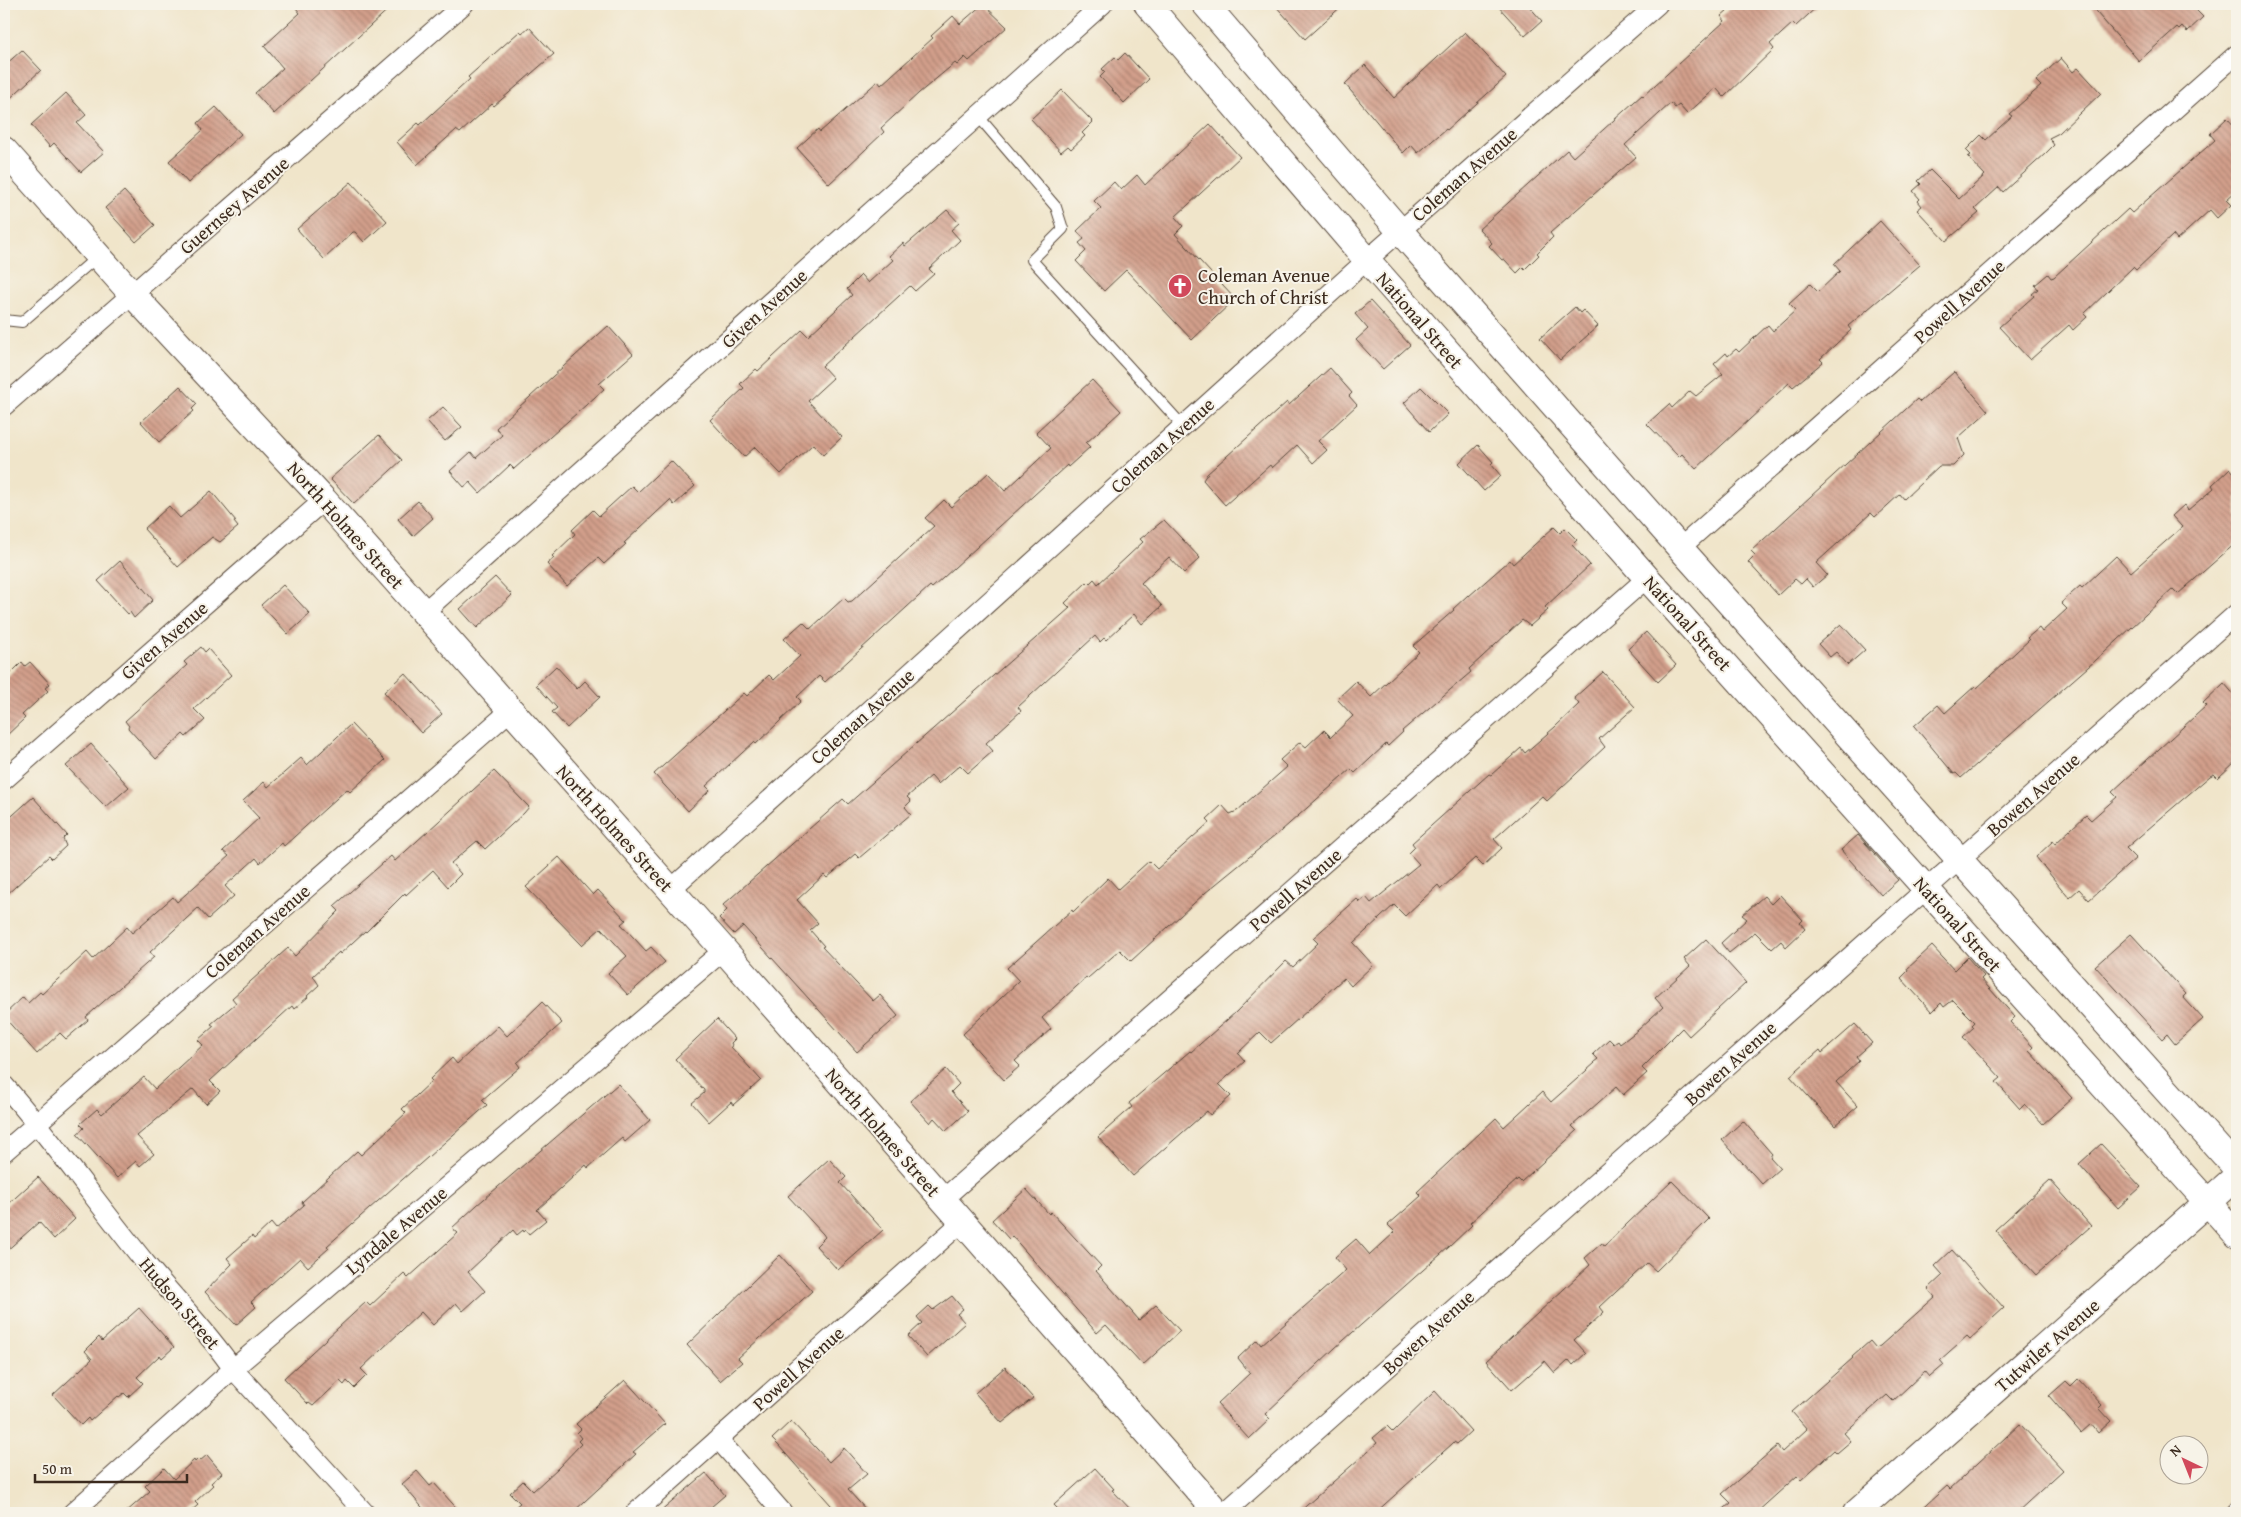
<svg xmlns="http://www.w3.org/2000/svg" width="2241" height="1517" font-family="'Gentium Book Plus',serif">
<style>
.building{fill:url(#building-back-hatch)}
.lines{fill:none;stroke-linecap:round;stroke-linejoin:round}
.lane-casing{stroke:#564638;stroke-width:12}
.street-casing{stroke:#564638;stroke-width:21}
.secondary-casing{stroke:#564638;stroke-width:28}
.lane{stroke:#fff;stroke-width:10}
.street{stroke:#fff;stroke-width:19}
.secondary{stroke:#fff;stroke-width:26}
.labels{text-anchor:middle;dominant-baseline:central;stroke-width:4;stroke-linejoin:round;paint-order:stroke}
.street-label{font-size:19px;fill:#3b2a1e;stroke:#f7f3e8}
.poi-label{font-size:19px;fill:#3b2a1e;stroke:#f7f3e8;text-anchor:start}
</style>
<defs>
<pattern id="building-back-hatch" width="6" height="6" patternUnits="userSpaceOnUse" patternTransform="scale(1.25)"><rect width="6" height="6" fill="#d29f8b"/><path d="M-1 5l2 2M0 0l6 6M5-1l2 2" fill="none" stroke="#ac8271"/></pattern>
</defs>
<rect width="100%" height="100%" fill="#f7f3e8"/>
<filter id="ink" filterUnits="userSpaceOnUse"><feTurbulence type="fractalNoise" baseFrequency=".02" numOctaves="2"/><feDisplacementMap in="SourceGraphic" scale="10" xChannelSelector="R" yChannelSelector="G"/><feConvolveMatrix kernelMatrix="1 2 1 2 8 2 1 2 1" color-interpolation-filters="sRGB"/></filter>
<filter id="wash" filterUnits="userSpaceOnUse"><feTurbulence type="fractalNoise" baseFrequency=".0096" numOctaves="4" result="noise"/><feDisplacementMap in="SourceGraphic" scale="20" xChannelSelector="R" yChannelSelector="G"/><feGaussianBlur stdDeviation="1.12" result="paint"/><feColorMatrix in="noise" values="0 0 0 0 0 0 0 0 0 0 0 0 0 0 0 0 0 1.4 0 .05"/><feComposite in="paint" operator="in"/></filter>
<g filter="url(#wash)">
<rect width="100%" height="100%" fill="#f0e5ca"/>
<g id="blocks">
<path class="building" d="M293 4H394L274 114 255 93 283 68 264 46 300 13Z
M983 4 1007 27 969 61 965 57 957 65 955 63 919 93 881 128 884 132 829 184 797 148 818 129 820 132 878 81 881 85 933 38 931 36 953 16 960 24Z
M1274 4H1344L1305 39Z
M1496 4H1527L1542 21 1525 36Z
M1735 4H1820L1796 26 1793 23 1770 44 1774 49 1724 97 1716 88 1687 114 1679 105 1675 108 1671 103 1625 145 1636 157 1550 233 1553 237 1537 253 1539 255 1525 269 1523 267 1517 273 1504 259 1502 260 1489 246 1492 243 1479 229 1567 150 1573 157 1634 102 1642 95 1643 96 1725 21 1721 16Z
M2089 4H2190L2203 17 2187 32 2182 26 2179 29 2177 27 2139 61Z
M529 27 554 54 494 106 492 104 460 133 456 130 417 165 397 142 418 123 420 125 470 79 468 77 520 31 522 33Z
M1465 32 1506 77 1447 130 1446 129 1418 153 1411 145 1403 153 1345 84 1365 65 1394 98Z
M22 50 41 70 4 104V66Z
M1125 53 1149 79 1124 103 1100 77 1105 72 1102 69 1115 57 1118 60Z
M2061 58 2073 72 2078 68 2101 93 2059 133 2049 138 2054 145 2045 154 2003 192 1999 187 1975 209 1979 213 1946 241 1917 210 1922 206 1918 201 1920 199 1913 191 1921 184 1918 181 1930 170 1959 199 1985 175 1968 157 1971 155 1966 150 1981 135 1986 140 2012 116 2009 114 2041 86 2036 81Z
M1062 90 1093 122 1082 133 1085 136 1071 149 1068 146 1061 152 1031 119Z
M66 93 86 115 77 123 104 152 81 172 54 143 50 147 31 125Z
M216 107 241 134 188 183 169 161 203 130 198 123Z
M2227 118 2237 129V190L2226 200 2231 205 2217 218 2210 210 2177 240 2173 235 2136 270 2133 267 2084 314 2087 317 2073 330 2069 325 2030 360 1999 327 2034 296 2032 294 2038 289 2035 285 2048 274 2051 278 2054 277 2128 209 2132 213 2215 140 2210 134Z
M1210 124 1240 157 1175 217 1183 226 1175 234 1235 299 1192 340 1126 270 1104 291 1076 261 1086 251 1079 243 1084 239 1077 231 1101 208 1094 201 1114 182 1121 190 1137 175 1145 185Z
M351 182 387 221 364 242 355 232H353L324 259 297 229Z
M124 191 155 225 136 242 105 208Z
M947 210 959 223 951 230 960 240 929 269 934 274 915 291 910 286 822 366 833 378 808 401 842 437 823 455 813 444 781 474 755 447 744 457 710 420 744 388 740 384 756 369 758 371 802 330 808 336 852 295 847 289 861 275 868 283 893 260 889 256 903 243 905 246Z
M1880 221 1920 265 1848 326 1851 330 1820 359 1823 362 1793 387 1789 383 1696 469 1682 454 1679 457 1647 424 1669 404 1672 408 1690 391 1696 396 1723 374 1714 364 1726 353 1728 356 1736 349 1739 352 1768 325 1773 331 1796 310 1789 303 1810 284 1818 292 1840 271 1834 264Z
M1370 301 1410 345 1383 369 1356 340 1368 329 1355 314Z
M1575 307 1580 313 1583 310 1598 326 1560 360 1540 338Z
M608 326 633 354 599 384 604 389 514 469 510 465 480 493 470 482 464 487 450 471 471 452 476 458 502 435 496 428Z
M1330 368 1352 393 1349 396 1357 405 1318 441 1327 450 1313 463 1297 445 1272 468 1270 465 1225 505 1203 480 1207 474 1287 402 1289 405Z
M1954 372 1988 411 1958 438 1964 455 1953 466H1939L1904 499 1900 494 1875 517 1871 513 1816 563 1827 575 1813 587 1806 579 1801 584 1795 579 1778 595 1748 562 1755 555 1751 551 1917 399 1920 402Z
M1092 380 1121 411 1086 443 1090 447 1068 467 1067 465 932 588 930 586 825 682 819 676 797 697 801 701 756 744 754 742 706 786 710 790 688 811 654 774 744 693 747 696 769 675 774 680 800 656 784 639 803 622 810 629 844 598 848 602 852 601 934 526 925 518 944 500 951 507 988 473 1005 491 1051 448 1036 432Z
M180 386 197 404 192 409 194 411 159 442 141 422Z
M1421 387 1448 414 1429 432 1404 403Z
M443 407 462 427 445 441 427 421Z
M379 435 402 460 354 504 330 479Z
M1478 445 1493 462 1491 464 1501 476 1484 491 1459 463Z
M671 461 695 486 674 505 670 500 624 543 626 544 604 564 598 558 567 586 547 564 554 558 552 556 575 534 572 530 593 510 599 516 632 486 638 492Z
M2230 468 2237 477V542L2178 594 2173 589 2104 653 1961 778 1956 773 1954 774 1914 726 1938 705 1945 713 1975 686 1977 688 2029 640 2027 638 2039 628 2042 632 2067 609 2061 603 2080 586 2082 588 2116 556 2131 572 2182 527 2172 516 2184 505 2188 510 2214 488 2212 485Z
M211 491 236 521 234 522 238 527 220 542 212 537 178 567 144 529 169 506 180 518Z
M418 501 433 518 413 536 398 519Z
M1164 520 1200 558 1184 573 1169 557 1141 583 1162 606 1142 624 1134 614 1106 640 1104 638 1100 642 1095 636 1018 707 1021 711 986 743 993 751 968 773 960 765 938 784 931 776 907 797 911 801 905 807 911 814 859 858 855 854 827 878 824 875 797 900 818 923 810 930 824 946 822 947 873 1001 880 995 898 1016 857 1052 743 926 734 934 719 918 727 910 723 905 843 799 848 804 1070 608 1065 603 1087 582 1089 584 1094 579 1098 584 1143 542 1140 539Z
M1554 527 1560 533 1565 528 1577 540 1572 545 1590 565 1545 607 1548 610 1530 626 1522 620 1469 669 1471 672 1402 731 1403 732 1388 746 1386 744 1355 773 1351 769 1281 831 1205 893 1131 961 1120 950 1088 978 1087 977 1042 1018 1051 1029 1015 1061 1020 1066 1004 1080 963 1034 1019 981 1007 968 1072 910 1073 912 1108 878 1118 889 1149 861 1157 869 1210 822 1207 819 1222 805 1230 814 1237 811 1287 767 1280 760 1300 742 1306 747 1324 730 1331 737 1353 716 1337 699 1356 681 1371 697 1419 652 1413 646 1454 610 1453 609 1468 595 1469 596 1510 560 1513 564Z
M120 561 153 600 134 618 130 612 128 614 98 581Z
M495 577 512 595 477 628 460 609Z
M283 585 310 614 288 634 261 605Z
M1841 624 1865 650 1848 665 1836 652 1830 657 1818 644Z
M1646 632 1676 665 1658 682 1628 649Z
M201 647 205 652 208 649 231 675 194 709 205 720 186 737 183 734 156 759 128 728 129 726 125 721 187 665 184 662Z
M22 662 25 666 30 662 50 684 45 688 48 691 22 715 25 718 4 738V680Z
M556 666 577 689 585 681 600 697 567 728 552 712 557 708 536 685Z
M1603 672 1635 707 1599 739 1605 747 1547 801 1542 796 1494 839 1502 848 1483 866 1475 858 1441 889 1438 885 1405 916 1394 905 1353 943 1373 965 1351 986 1344 978 1271 1043 1260 1032 1238 1053 1245 1061 1219 1084 1231 1096 1210 1115 1207 1111 1133 1176 1098 1137 1132 1107 1129 1103 1190 1051 1191 1052 1236 1012 1286 961 1293 967 1318 943 1313 938 1357 899 1360 902 1366 897 1371 903 1419 864 1409 853 1415 847 1412 843 1489 774 1491 775 1521 748 1525 753 1555 727 1579 704 1574 698Z
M405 673 442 714 421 733 384 692Z
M2224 683 2237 698V760L2218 778 2214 774 2210 776 2126 848 2136 858 2089 900 2079 889 2069 898 2036 857 2053 841 2055 844 2086 815 2091 820 2117 797 2112 792 2206 706 2203 703Z
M351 724 385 760 350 792 347 789 284 846 282 843 260 863 256 858 225 886 234 896 208 919 198 908 150 952 154 957 86 1017 88 1020 66 1039 60 1033 37 1054 4 1017V1015L23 997 28 1003 40 992 42 994 87 952 93 959 127 927 132 933 173 897 177 902 229 856 223 851 259 818 243 801 264 782 268 787 301 758 307 765Z
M91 744 129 787 106 807 66 766Z
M494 771 529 807 524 813 485 849 477 841 451 863 461 874 448 887 433 870 406 895 405 893 366 932 365 931 340 954 339 952 313 976 319 985 307 996 308 997 294 1009 292 1006 210 1081 220 1091 206 1104 193 1089 137 1136 154 1154 140 1166 136 1161 117 1178 77 1134 84 1128 80 1124 97 1109 102 1114 144 1077 155 1089 203 1045 198 1040 214 1026 211 1024 236 1003 232 998 288 948 295 956 339 911 334 906 391 856 395 861Z
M33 797 67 835 63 839 66 846 52 859 49 856 4 897V823Z
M1858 835 1898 880 1881 895 1841 850Z
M559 857 593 895 598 890 626 920 621 924 646 951 651 947 665 962 628 995 608 973 627 956 601 928 582 945 526 887Z
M1780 895 1803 920 1800 923 1805 929 1786 947 1781 941 1772 949 1755 932 1729 953 1721 943 1747 919 1742 915 1764 896 1771 904Z
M2131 934 2186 994 2183 997 2203 1019 2175 1044 2167 1034 2162 1039 2095 966Z
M1706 939 1746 983 1689 1036 1682 1028 1642 1068 1647 1073 1623 1095 1616 1087 1572 1126 1577 1131 1521 1182 1518 1179 1470 1223 1472 1225 1449 1247 1335 1348 1265 1414 1270 1419 1249 1439 1217 1404 1250 1373 1238 1358 1257 1340 1261 1345 1346 1270 1335 1257 1356 1239 1370 1255 1395 1232 1388 1225 1421 1196 1417 1192 1496 1118 1504 1127 1542 1092 1551 1102 1595 1063 1594 1062 1598 1059 1593 1054 1609 1039 1614 1044 1618 1041 1620 1044 1638 1030 1663 1007 1655 998 1690 966 1684 959Z
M1932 946 1954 970 1967 957 1984 976 1981 979 2015 1017 2010 1022 2033 1047 2029 1051 2072 1098 2043 1124 2025 1104 2020 1109 1996 1082 2001 1078 1963 1037 1974 1027 1972 1025 1975 1022 1953 1000 1944 1007 1941 1003 1932 1012 1901 978 1908 971 1907 969Z
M542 1002 562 1023 517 1063 520 1067 482 1100 487 1105 327 1246 329 1248 308 1267 300 1258 251 1302 256 1307 236 1325 205 1292 232 1264 227 1258 252 1236 254 1239 271 1223 276 1229 304 1205 302 1202 357 1151 361 1155 406 1113 402 1109 432 1081 430 1079 452 1058 457 1064 498 1026 507 1036Z
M717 1019 735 1039 731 1043 732 1045 731 1047 761 1080 733 1105 731 1102 709 1122 692 1103 704 1093V1090L675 1059Z
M1855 1024 1872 1043 1856 1057 1859 1061 1836 1082 1858 1106 1835 1126 1790 1076 1820 1050 1822 1053Z
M946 1069 959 1084 951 1092 968 1111 946 1131 934 1118 930 1123 910 1101Z
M618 1084 650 1120 625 1142 622 1138 588 1168 586 1165 537 1210 546 1220 529 1234 526 1230 524 1232 523 1230 517 1235 513 1230 468 1272 485 1291 463 1311 456 1303 433 1325 421 1312 361 1369 367 1375 354 1388 347 1381 344 1385 340 1381 313 1406 309 1403 308 1404 284 1378 366 1302 370 1306 404 1274 408 1278 458 1233 452 1228 477 1205Z
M1743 1121 1772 1154 1770 1157 1780 1168 1762 1184 1722 1140Z
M2101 1144 2141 1187 2118 1208 2079 1164Z
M829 1159 846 1177 840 1183 883 1230 838 1270 816 1246 825 1237 823 1234 788 1196Z
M38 1177 75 1219 54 1239 39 1222 4 1253V1208Z
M2050 1180 2091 1226 2036 1275 1995 1230Z
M1672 1181 1709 1219 1656 1271 1647 1263 1600 1307 1604 1312 1574 1340 1586 1353 1573 1365 1569 1360 1555 1373 1545 1361 1512 1390 1486 1361 1590 1265 1585 1258 1602 1243 1604 1246Z
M1026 1189 1049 1214 1051 1212 1101 1266 1096 1271 1139 1320 1156 1305 1180 1331 1143 1365 1106 1325 1097 1333 1012 1236 1009 1239 992 1220Z
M1952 1250 2004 1308 1970 1339 1967 1336 1940 1360 1944 1365 1930 1377 1925 1371 1893 1401 1887 1395 1844 1433 1851 1441 1837 1453 1834 1450 1801 1480 1797 1476 1756 1513H1719L1731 1503 1722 1494 1777 1446 1782 1452 1807 1429 1792 1412 1853 1358 1852 1357 1870 1341 1876 1348 1880 1346 1935 1297 1928 1289 1943 1275 1935 1266Z
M780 1255 812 1291 738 1358 742 1362 720 1381 687 1345Z
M952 1296 963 1309 957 1314 965 1323 927 1357 908 1336 922 1323 917 1317 929 1306 933 1310Z
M139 1308 174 1347 162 1358 160 1355 137 1377 143 1383 128 1397 124 1393 119 1397 118 1396 90 1421 88 1418 81 1425 53 1395 92 1359 85 1351 99 1337 102 1341Z
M1005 1367 1033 1398 1002 1423 975 1393Z
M2078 1379 2102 1405 2099 1408 2111 1421 2098 1433 2091 1424 2081 1433 2049 1396 2066 1381 2071 1386Z
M625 1380 665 1424 633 1452 636 1454 572 1513H507L520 1503 510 1493 523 1481 533 1491 558 1468 581 1444 578 1441 581 1438 577 1433 581 1429 576 1424Z
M1435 1391 1471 1431 1457 1444 1454 1442 1452 1444 1375 1513H1298L1377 1443 1373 1438 1387 1426 1393 1432Z
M791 1421 829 1462 844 1448 867 1474 848 1490 869 1513H838L778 1445 772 1439Z
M2020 1424 2063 1470 2016 1513H1917L1947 1486 1950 1489Z
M207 1455 222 1473 211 1483 213 1485 195 1502 198 1505 189 1513H125L150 1491 145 1486 164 1468 174 1479 194 1460 195 1462 198 1459 200 1461Z
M1095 1468 1114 1489 1112 1490 1134 1513H1062L1054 1505Z
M417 1471 430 1486 434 1483 461 1513H427L402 1484Z
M706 1473 725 1495 704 1513H659Z"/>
</g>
</g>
<g filter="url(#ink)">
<use href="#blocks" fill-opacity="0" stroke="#564638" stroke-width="1"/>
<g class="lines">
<g class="lane-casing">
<path id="lane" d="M978 116 1056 207 1063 229 1032 260 1183 426
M4 320 22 322 97 257
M2231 1513 2237 1506"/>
</g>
<g class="street-casing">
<path id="street" d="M4 406 464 4
M1680 548 2237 54
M424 612 1103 4
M4 780 324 500
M670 890 1367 260 1658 4
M4 1085C55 1143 99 1206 148 1266 177 1301 208 1332 233 1369L365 1513
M4 1152 511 710
M942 1200 1647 578
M718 1439 783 1513
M72 1513 233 1369 724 950
M635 1513 962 1222
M1224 1513 2237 613"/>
</g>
<g class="secondary-casing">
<path id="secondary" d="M1147 4 1367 260 1647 578 2237 1235
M1205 4 1400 231 1680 548 2237 1169
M4 150 132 294 324 500 724 950 1218 1513
M1856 1513 2237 1176"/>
</g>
<use href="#lane" class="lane"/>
<use href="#street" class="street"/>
<use href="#secondary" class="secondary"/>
</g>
</g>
<defs>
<g id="church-disc" transform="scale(1.25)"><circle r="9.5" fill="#d1495b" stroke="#f7f3e8"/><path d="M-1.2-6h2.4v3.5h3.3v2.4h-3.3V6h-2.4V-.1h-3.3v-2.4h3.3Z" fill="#fff"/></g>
</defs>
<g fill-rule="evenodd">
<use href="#church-disc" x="1180" y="286"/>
</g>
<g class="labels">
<g class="street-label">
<text transform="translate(1464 174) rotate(-41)">Coleman Avenue</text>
<text transform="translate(234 205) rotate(-41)">Guernsey Avenue</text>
<text transform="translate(1959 301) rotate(-42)">Powell Avenue</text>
<text transform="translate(764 308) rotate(-42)">Given Avenue</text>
<text transform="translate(1420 320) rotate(49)">National Street</text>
<text transform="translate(1162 445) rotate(-42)">Coleman Avenue</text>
<text transform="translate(346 525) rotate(48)">North Holmes Street</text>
<text transform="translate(1688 623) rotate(48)">National Street</text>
<text transform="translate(164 640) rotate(-41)">Given Avenue</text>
<text transform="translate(862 716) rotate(-42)">Coleman Avenue</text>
<text transform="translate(2033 794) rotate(-41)">Bowen Avenue</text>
<text transform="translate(615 828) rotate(48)">North Holmes Street</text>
<text transform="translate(1295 889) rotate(-41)">Powell Avenue</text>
<text transform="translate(1958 924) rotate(48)">National Street</text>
<text transform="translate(257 931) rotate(-41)">Coleman Avenue</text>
<text transform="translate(1730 1063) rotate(-42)">Bowen Avenue</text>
<text transform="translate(883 1132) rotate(49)">North Holmes Street</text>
<text transform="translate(396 1230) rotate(-40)">Lyndale Avenue</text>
<text transform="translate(180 1303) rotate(50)">Hudson Street</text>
<text transform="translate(1428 1332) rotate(-42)">Bowen Avenue</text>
<text transform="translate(2047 1345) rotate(-41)">Tutwiler Avenue</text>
<text transform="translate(798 1368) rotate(-42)">Powell Avenue</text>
</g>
<g class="poi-label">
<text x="1198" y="275">Coleman Avenue<tspan x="1198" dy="22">Church of Christ</tspan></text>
</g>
</g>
<rect width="2241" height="1517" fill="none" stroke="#f7f3e8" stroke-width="20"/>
<g transform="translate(2184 1460) rotate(317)"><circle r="24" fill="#f7f3e8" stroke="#aca397"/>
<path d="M0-4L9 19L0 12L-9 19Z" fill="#d1495b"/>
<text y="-8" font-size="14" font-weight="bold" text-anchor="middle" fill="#3b2a1e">N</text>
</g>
<path d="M35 1474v8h152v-8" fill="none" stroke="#3b2a1e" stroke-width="2.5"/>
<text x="42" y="1474" font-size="15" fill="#3b2a1e" stroke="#f7f3e8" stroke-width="4" paint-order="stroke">50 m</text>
</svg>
